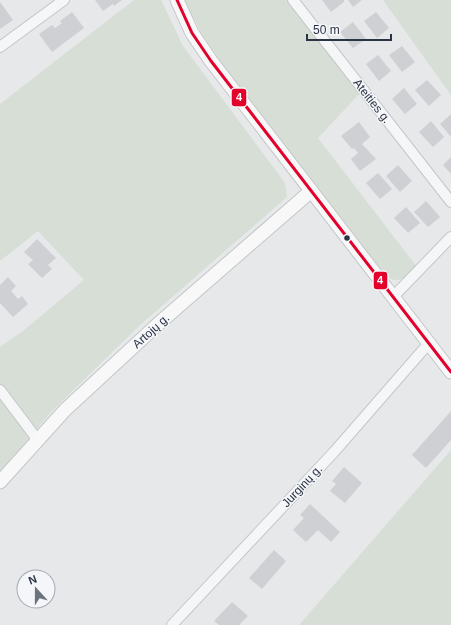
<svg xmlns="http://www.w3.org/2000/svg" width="451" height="625" font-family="Arial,sans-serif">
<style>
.green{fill:#d6ded6}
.building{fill:#ced0d3}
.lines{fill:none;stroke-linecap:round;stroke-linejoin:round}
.minor-casing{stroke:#c4c6c8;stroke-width:12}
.secondary-casing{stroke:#c4c6c8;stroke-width:15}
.minor{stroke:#f5f6f7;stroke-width:10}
.secondary{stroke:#f8f8f8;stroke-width:13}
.bus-1-casing{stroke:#f4f6f9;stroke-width:6}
.bus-1{stroke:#e4002b;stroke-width:3}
.bus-dot{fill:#2b3445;stroke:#f4f6f9;stroke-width:1.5}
.labels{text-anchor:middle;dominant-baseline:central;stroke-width:3;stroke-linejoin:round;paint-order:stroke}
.street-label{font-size:12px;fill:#2b3445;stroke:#f4f6f9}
.line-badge{stroke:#f4f6f9;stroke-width:1.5}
.badge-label{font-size:11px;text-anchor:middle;font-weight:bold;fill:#fff}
</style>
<rect width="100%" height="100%" fill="#e6e8ea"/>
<path class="green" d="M134 0H161L183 46 285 183 287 197 139 326 51 412 0 473V347L23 331 84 280 38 231 0 261V104Z
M184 0H286L360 93 318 138 417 267C404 278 399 286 383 274L226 70 202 34Z
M383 0H451V95Z
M451 450V625H299Z"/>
<path class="building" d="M95 0H122L114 6 113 4 103 11Z
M322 0H344V2L331 12Z
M348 0H362L353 7Z
M0 2 13 20 0 29Z
M72 12 84 28 52 52 39 34 52 25 55 28 62 23 60 21Z
M376 12 389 28 377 38 364 21Z
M353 22 366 39 353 48 340 32Z
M402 46 415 62 402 72 389 55Z
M378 55 391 71 379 81 366 64Z
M427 80 441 95 429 106 415 90Z
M404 88 417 104 405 114 392 99Z
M451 114V137L440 124Z
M431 121 444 137 433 147 419 132Z
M359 122 370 137 362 144 376 159 360 171 351 159 358 153 354 148 352 149 341 136Z
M451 157V174L443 165Z
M398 165 412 181 400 192 386 176Z
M378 173 392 189 380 199 366 183Z
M426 201 440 217 428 227 414 212Z
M406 207 420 223 408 233 394 218Z
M37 239 56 258 48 265 52 269 42 278 28 264 33 260 24 252Z
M8 277 16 286 11 291 18 299 22 296 28 304 13 317 0 303V285Z
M451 411V440L426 468 412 455Z
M344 467 362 483 345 503 330 491 336 484 332 481Z
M310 504 340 532 331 542 318 530 306 542 293 530 304 518 300 515Z
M274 550 286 561 262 589 249 578Z
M232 602 248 616 239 625H219L214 621Z"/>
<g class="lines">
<g class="minor-casing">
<path id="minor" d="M293 0 451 202
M0 47 64 0
M393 297 451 237
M0 390 37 439
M172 625 334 452 429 343"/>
</g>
<g class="secondary-casing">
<path id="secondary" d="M177 0 192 33 211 61 451 372
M0 482 65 410 158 324 311 191"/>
</g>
<use href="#minor" class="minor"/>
<use href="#secondary" class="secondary"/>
<g class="bus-1-casing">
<path id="bus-1" d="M177 0 192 33 211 61 451 372"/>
</g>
<use href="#bus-1" class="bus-1"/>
</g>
<circle class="bus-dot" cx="347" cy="238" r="3.5"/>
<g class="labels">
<g class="street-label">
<text transform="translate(372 101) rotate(52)">Ateities g.</text>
<text transform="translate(151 331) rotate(-42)">Artojų g.</text>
<text transform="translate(302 486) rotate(-47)">Jurginų g.</text>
</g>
</g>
<g class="line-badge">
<rect x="231" y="88" width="16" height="19" rx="4" fill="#e4002b"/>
<rect x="373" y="271" width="15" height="19" rx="4" fill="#e4002b"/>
</g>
<g class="badge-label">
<text x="239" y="101">4</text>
<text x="380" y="284">4</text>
</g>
<g transform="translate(36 589) rotate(339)"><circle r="19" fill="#f4f6f9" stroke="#a4a8b1"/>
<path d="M0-3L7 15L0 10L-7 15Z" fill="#6c737f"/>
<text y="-6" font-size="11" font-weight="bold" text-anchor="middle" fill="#2b3445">N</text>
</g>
<path d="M307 34v6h84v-6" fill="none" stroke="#2b3445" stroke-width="2"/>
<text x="313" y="34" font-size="12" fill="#2b3445" stroke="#f4f6f9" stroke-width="3" paint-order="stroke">50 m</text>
</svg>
